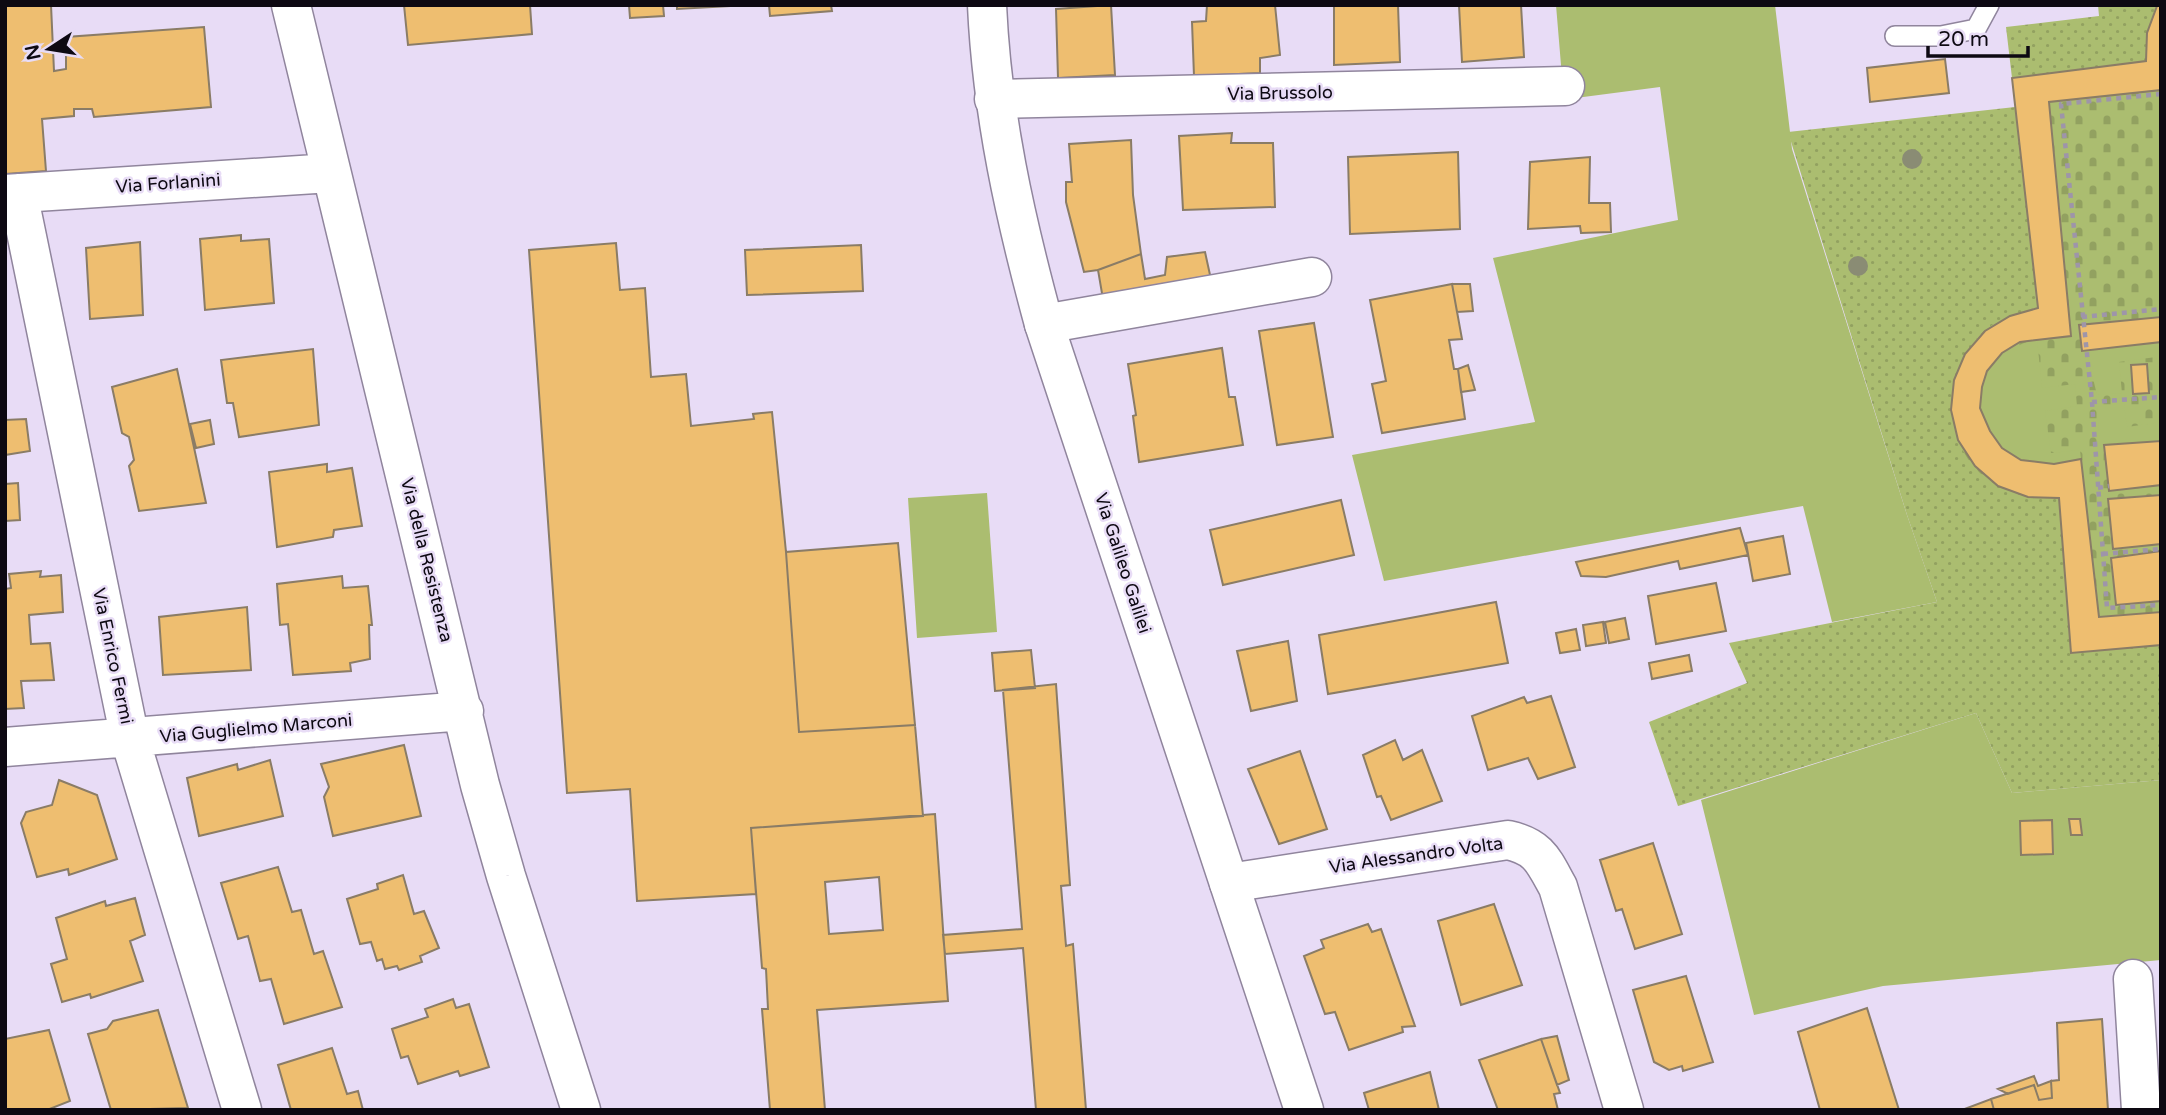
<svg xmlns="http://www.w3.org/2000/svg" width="2166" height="1115" font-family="'Varela Round',sans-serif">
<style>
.grass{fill:url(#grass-dots)}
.cemetery{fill:url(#cemetery-stones)}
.garden{fill:#abbd70}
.building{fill:#eebe70;stroke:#8a7c66;stroke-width:2;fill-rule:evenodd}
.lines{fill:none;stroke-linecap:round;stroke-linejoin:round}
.service-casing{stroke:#90859d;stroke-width:22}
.minor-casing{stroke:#90859d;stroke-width:41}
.tertiary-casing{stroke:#90859d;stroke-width:41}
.path{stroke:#9e95a9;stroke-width:4.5;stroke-dasharray:5 5;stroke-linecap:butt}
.service{stroke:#fff;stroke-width:19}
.minor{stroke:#fff;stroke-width:38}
.tertiary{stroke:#fff;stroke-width:38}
.tree{fill:#8a8c74}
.labels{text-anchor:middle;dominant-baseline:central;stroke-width:5;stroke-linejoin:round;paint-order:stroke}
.street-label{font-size:18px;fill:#0d0912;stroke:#e8dcf6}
</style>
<defs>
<pattern id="grass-dots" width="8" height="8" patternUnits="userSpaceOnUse" patternTransform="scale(1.75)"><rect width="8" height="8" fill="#abbd70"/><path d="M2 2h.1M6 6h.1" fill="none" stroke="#92a160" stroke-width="1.8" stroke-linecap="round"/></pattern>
<pattern id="cemetery-stones" width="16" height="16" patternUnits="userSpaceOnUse" patternTransform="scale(1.75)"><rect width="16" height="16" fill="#abbd70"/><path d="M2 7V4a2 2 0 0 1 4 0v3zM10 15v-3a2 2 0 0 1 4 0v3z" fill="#92a160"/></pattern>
</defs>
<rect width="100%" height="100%" fill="#e8dcf6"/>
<path class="grass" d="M2098 5H2157L2147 33 2146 61 2012 78 2006 27 2099 16Z
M2015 107 2038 308C1991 320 1973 336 1954 380L2028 497 2059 498 2071 653 2161 645V780L2012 793 1976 713 1678 806 1649 722 1747 683 1729 643 1937 602 1907 515 1788 132Z"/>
<path class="cemetery" d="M2161 5V645L2071 653 2059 498C2038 497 2020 496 2001 487 1941 459 1938 372 1984 331 1999 318 2019 313 2038 308L2012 78 2146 61 2147 33 2157 6Z"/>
<path class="garden" d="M1556 5H1775L1792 149 1907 515 1937 602 1832 622 1803 506 1384 581 1352 455 1535 422 1493 258 1678 220 1660 87 1568 99 1562 77Z
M2037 339 2042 388 2075 384 2077 406 2045 411 2051 453 2080 450 2081 459C2062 462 2042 466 2022 460 2010 456 2001 446 1993 436 1962 395 1991 349 2037 339Z
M2161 342V379L2156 357 2119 362 2122 393 2097 395 2086 350Z
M2124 403 2127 427 2161 422V441L2100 446 2097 407Z
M987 493 997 632 917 638 908 498Z
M1976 713 2012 793 2161 780V960L1883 986 1754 1015 1701 800Z"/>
<path class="building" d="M5 5H51L54 71 66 69V37L204 27 211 107 94 117 92 109H74V116L42 119 46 171 5 174Z
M404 5H530L532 34 408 45Z
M629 5H663L664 16 630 18Z
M677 5H749L677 9Z
M769 5H831L832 11 770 16Z
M1111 5 1115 75 1058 78 1056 9Z
M1207 5H1275L1280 55 1260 58V73L1194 76 1192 22 1206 21Z
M1334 5H1398L1400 62 1334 65Z
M1459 5H1521L1524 57 1462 62Z
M2161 5V90L2049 102 2071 336 2020 342 2002 353 1987 371 1982 387 1980 408 1990 431 2002 448 2021 460 2054 464 2081 459 2099 617 2161 612V645L2071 653 2059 498 2028 497 1998 486 1975 466 1958 440 1951 410 1954 380 1965 354 1985 331 2010 316 2038 308 2012 78 2146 61 2147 33 2157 6Z
M1945 59 1949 93 1870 102 1867 68Z
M1232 133 1231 143H1273L1275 207 1183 210 1179 136Z
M1131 140 1133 195 1141 254 1098 270 1084 272 1066 202V182H1072L1069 144Z
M1458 152 1460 229 1350 234 1348 157Z
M1590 157 1589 203H1610L1611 232 1581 233 1580 226 1528 229 1530 162Z
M241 235V241L269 239 274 303 205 310 200 239Z
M140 242 143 315 90 319 86 248Z
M616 243 620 290 645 288 651 377 686 374 691 426 754 419 753 414 772 412 786 552 799 732 915 725 923 816 751 828 756 894 637 901 630 789 567 793 529 250Z
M861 245 863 291 747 295 745 250Z
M1205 252 1212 284 1104 305 1098 270 1141 254 1145 279 1165 275 1167 257Z
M1452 284 1462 339 1449 340 1454 369H1458L1465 419 1382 433 1372 384 1386 381 1370 300Z
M1452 284H1470L1473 311 1457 312Z
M2161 317V342L2082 351 2079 325Z
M1314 323 1333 437 1277 445 1259 331Z
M1222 348 1229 397H1235L1243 445 1139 462 1133 416 1136 415 1128 364Z
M313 349 319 425 239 437 233 403H227L221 360Z
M2147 364 2149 393 2133 394 2131 365Z
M1468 365 1475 390 1461 392 1458 369Z
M177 369 206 503 139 511 129 466 134 460 129 437 122 433 112 387Z
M5 413V420L26 419 30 451 5 455Z
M210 420 214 444 196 448 190 424Z
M2161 441V485L2109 491 2104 445Z
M327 464V472L352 468 362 526 334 530 333 537 277 547 269 472Z
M18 483 20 520 5 521V484Z
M2161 495V544L2113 549 2108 499Z
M1341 500 1354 555 1223 585 1210 530Z
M1740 528 1748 555 1680 569 1678 561 1606 577 1581 576 1576 562Z
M1783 536 1790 574 1753 581 1746 543Z
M898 543 915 725 799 732 786 552Z
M2161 551V601L2116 605 2111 558Z
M41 571 40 577 61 575 63 612 29 615 31 644 50 643 54 680 21 681 24 708 5 709V589L11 588 9 574Z
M342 576 343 588 368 586 372 625H369L370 659 350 663 351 671 293 675 288 624 280 625 277 584Z
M1716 583 1726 631 1656 644 1648 596Z
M1496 602 1508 663 1328 694 1319 635Z
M247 607 251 670 163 675 159 617Z
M1625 618 1629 639 1609 643 1605 622Z
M1603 622 1606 643 1586 646 1583 625Z
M1576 629 1580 650 1560 653 1556 633Z
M1288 641 1297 701 1251 711 1237 651Z
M1031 650 1035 688 995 691 992 653Z
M1689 655 1692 671 1652 679 1649 663Z
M1056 684 1070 885 1061 886 1066 946 1073 944 1086 1110H1036L1023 948 945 954 943 935 1022 929 1003 690Z
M1551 696 1575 767 1538 779 1528 758 1488 770 1472 716 1524 697 1527 703Z
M1395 740 1403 760 1422 750 1442 801 1391 820 1381 796 1377 797 1363 755Z
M404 745 421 816 333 836 324 797 329 787 321 764Z
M1300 751 1327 829 1279 844 1248 769Z
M270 760 283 816 199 836 187 778 237 764 238 770Z
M59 780 97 795 117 859 69 875 68 869 37 877 21 823 26 812 52 805Z
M935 814 948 1001 817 1010 825 1110H770L762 1009H768L766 969 762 968 751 828ZM879 877 883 930 829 934 825 882Z
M2069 819H2080L2082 835H2071Z
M2052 820 2053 854 2021 855 2020 821Z
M1653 843 1682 934 1635 949 1622 909 1616 911 1600 860Z
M278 867 292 912 301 910 314 954 323 951 342 1007 284 1024 271 979 260 981 248 936 238 939 221 883Z
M403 875 414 914 424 911 439 948 420 956 422 962 399 970 397 966 385 969 382 959 377 961 371 942 360 944 347 899 378 889 377 884Z
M135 898 145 935 130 941 143 981 91 998 90 994 62 1002 51 964 67 959 56 918 105 901 106 906Z
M1494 904 1522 985 1461 1005 1438 921Z
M1368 924 1372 932 1381 929 1415 1026 1402 1027 1403 1032 1349 1050 1335 1012 1325 1014 1304 956 1324 948 1321 940Z
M1686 976 1713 1062 1683 1071 1682 1066 1669 1070 1654 1062 1633 990Z
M453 999 456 1008 469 1004 489 1067 460 1076 458 1071 418 1084 408 1056 401 1058 392 1029 428 1017 425 1009Z
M1867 1008 1899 1110H1820L1798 1032Z
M158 1010 188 1108 111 1110 88 1034 107 1029 113 1021Z
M2102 1019 2108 1110H1994L1991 1099 2034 1085 2039 1100 2052 1098 2051 1081 2059 1080 2057 1023Z
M49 1030 70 1101 47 1110H5V1039Z
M1557 1036 1569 1080 1557 1085 1541 1039Z
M1541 1039 1560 1093 1554 1094 1558 1110H1498L1479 1060Z
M332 1048 347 1094 358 1091 363 1110H291L278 1065Z
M1430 1072 1439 1110H1444H1369L1364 1093Z
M2034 1076 2038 1086 2051 1081 2052 1098 2039 1100 2034 1085 2008 1094 1998 1089Z
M1991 1099 1994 1110H1962Z"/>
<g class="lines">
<g class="service-casing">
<path id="service" d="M1895 36H1941L1976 29 1989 5"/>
</g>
<g class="minor-casing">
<path id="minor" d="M291 5 480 785 506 876 581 1110
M994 99 1565 86
M18 193 130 739 242 1110
M5 194 331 173
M1044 324 1312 277
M5 747 464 711
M1229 883 1508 840C1539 847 1543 860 1558 887L1624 1110
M2133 979 2141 1110"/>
</g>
<g class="tertiary-casing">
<path id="tertiary" d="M987 5C992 115 1015 218 1044 324L1304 1110"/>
</g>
<path class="path" d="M2161 94 2061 104 2092 402 2107 608 2161 605
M2082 317 2161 309
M2092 402 2161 397
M2098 488 2109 486
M2103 554 2161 549"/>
<use href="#service" class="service"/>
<use href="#minor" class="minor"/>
<use href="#tertiary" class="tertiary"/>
</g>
<g class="tree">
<circle cx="1912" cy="159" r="10"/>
<circle cx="1858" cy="266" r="10"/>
</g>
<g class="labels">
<g class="street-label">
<text transform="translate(1280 93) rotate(-1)">Via Brussolo</text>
<text transform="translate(168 183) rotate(-4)">Via Forlanini</text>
<text transform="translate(427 560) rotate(76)">Via della Resistenza</text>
<text transform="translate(1123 563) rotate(72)">Via Galileo Galilei</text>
<text transform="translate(113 656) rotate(78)">Via Enrico Fermi</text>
<text transform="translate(256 728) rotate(-5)">Via Guglielmo Marconi</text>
<text transform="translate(1416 855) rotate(-8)">Via Alessandro Volta</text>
</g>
</g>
<rect width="2166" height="1115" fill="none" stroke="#0d0912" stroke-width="14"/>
<g transform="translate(49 49) rotate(258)" stroke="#e8dcf6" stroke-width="5" paint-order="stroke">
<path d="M0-5L12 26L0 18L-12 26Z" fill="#0d0912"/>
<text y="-10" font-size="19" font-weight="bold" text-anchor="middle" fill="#0d0912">N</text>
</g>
<path d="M1928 46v10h100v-10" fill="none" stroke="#0d0912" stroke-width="3.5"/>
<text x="1938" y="46" font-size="21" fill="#0d0912" stroke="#e8dcf6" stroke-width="5" paint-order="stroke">20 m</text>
</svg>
